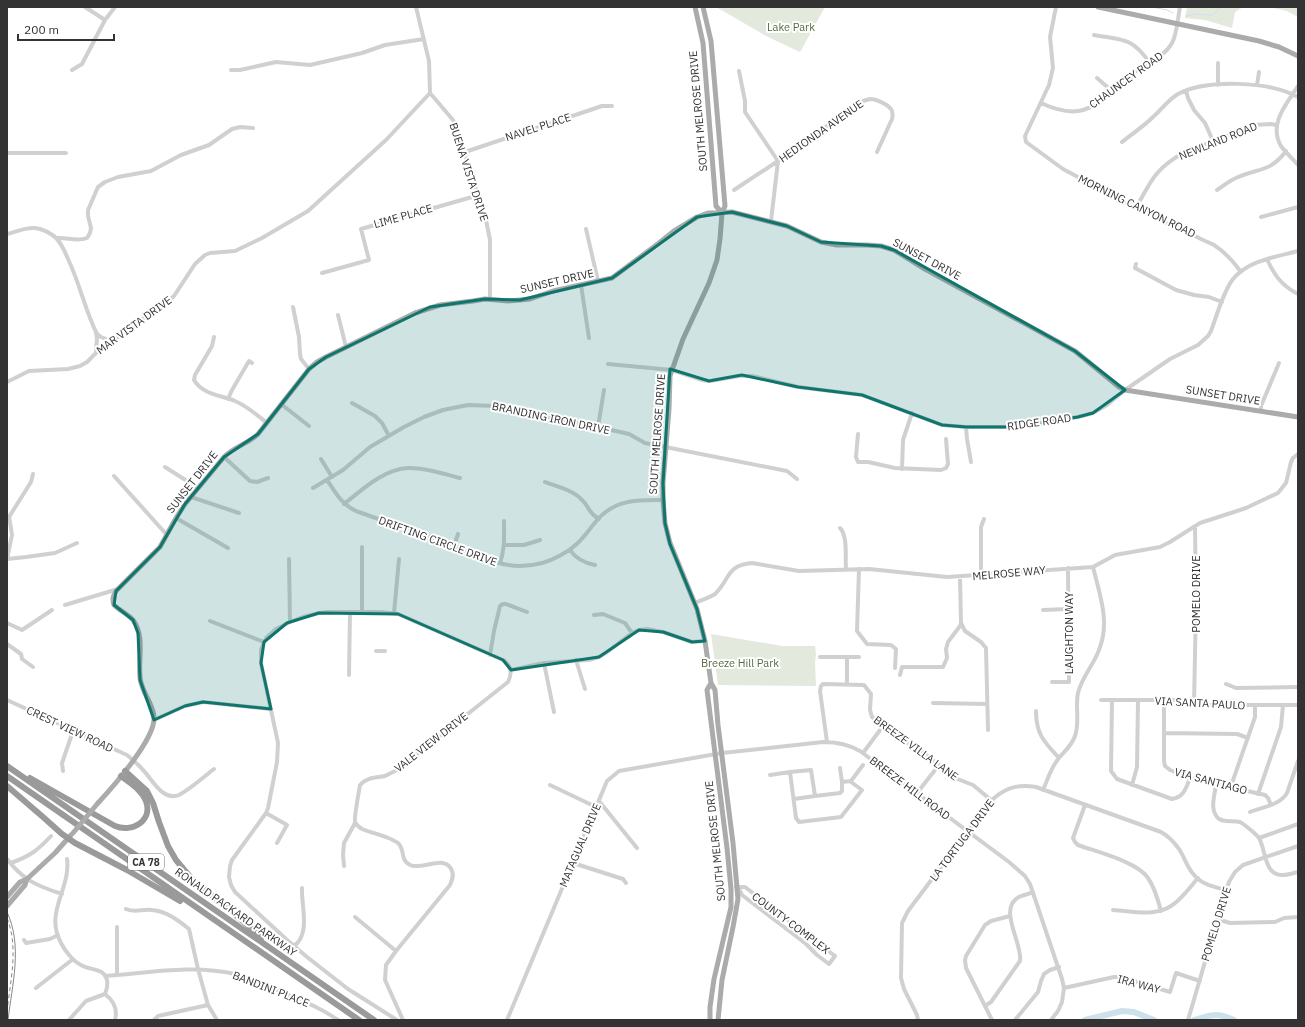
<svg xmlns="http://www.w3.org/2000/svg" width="1305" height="1027" font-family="'IBM Plex Sans',sans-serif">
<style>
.green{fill:#e3e9dc}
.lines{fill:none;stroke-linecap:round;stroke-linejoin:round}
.stream{stroke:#cde1ea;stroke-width:1}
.river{stroke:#cde1ea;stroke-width:6}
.minor{stroke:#d0d0d0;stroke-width:4}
.major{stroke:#ababab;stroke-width:5}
.highway{stroke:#9a9a9a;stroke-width:6}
.tram{stroke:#888;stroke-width:1}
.rail{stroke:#888;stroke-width:1;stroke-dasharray:4 3;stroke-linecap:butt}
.major-bridge{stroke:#ababab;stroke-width:5}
.marked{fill:#0f766e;fill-opacity:0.2;stroke:#0f766e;stroke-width:3;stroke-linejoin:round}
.labels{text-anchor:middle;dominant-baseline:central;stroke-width:4;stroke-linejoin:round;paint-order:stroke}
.shield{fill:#fff;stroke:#707070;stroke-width:1}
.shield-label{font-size:10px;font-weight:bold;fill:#333}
.park-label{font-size:11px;fill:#586d41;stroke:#fff}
.street-label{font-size:11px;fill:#333;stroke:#fff}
</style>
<rect width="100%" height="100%" fill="#fff"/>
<path class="green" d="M716 7H825L800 52 768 37Z
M1191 7H1243L1235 12 1232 28 1205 20 1185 18 1187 8Z
M1269 7H1298V17L1287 11Z
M711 634 782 646H815L816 654 815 663 816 686 718 685Z"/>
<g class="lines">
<path class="stream" d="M1152 7 1167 10 1173 13
M1186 16 1196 14 1212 15 1221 7"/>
<path class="river" d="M1085 1020 1122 1011 1134 1012 1154 1020
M1194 1020C1212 1015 1216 1012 1234 1020"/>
<path class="minor" d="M85 7 105 20
M416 7 429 61 430 93 453 120 457 130 486 220 490 240V298
M1056 7 1050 37 1053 68 1049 85 1025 136 1026 142 1063 169 1145 213 1214 245C1225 252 1233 261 1241 272
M1094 35C1122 40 1132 37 1149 62
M1218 63V85
M72 70 82 64 105 20 115 7
M231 70H240L276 62 310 65 362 53 385 45 424 39
M739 71 745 101V112L778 161 771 221
M1097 78 1112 91
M1257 85 1259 72
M1298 86C1287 103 1268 124 1281 146 1286 153 1292 158 1298 165
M1186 91 1188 98 1194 110 1205 123 1213 141
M1041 103C1093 127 1099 95 1136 71 1148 63 1165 56 1172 43 1177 34 1178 17 1180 7
M1122 142C1132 134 1144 126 1153 117 1161 110 1168 100 1178 94 1207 79 1269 81 1298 97
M465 152 602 106H612
M7 153H66
M734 190 778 161 860 102C863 101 866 100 870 99 876 99 887 104 891 109 893 112 893 115 892 119L877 152
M1217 190C1223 186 1229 181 1236 178 1257 168 1270 173 1286 151
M1136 208C1151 181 1155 169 1183 153L1254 125 1271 124 1276 125
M1261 217 1298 207
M586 229 598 281
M7 234C18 231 29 226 40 229 46 231 52 234 56 238 62 244 65 252 68 259 80 284 85 310 97 334L101 337 111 341
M56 238C67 237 77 242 87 238L90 233 91 228 88 216V210L98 187 105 182 118 177 151 171 181 155 209 145 232 129 240 127 253 128
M1267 259C1274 275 1282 286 1298 294
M1136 264 1135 268 1176 290 1194 295 1209 297 1222 302
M322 273 369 260 361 229 479 195
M581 285 589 338
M293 307 299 337 300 354 301 359 309 369
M338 315 346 347
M96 333 97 338 96 352
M214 337 212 346 195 375 194 380C203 395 221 395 235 401 247 406 257 415 267 423
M608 364 672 370 702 380 709 381 716 380 739 376H752L798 387 862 395 942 425 966 427H1015L1078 417 1093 413 1107 405 1125 390 1170 359 1198 345 1208 336 1211 331C1217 315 1223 292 1233 279 1249 260 1276 257 1298 251
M7 382 29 371 68 369 80 366 87 362 99 350 128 330 136 322 150 315 163 306 174 296 195 264 205 255 210 253 235 251 262 238 308 211 386 140 430 93
M228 399 232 390 249 361 252 363
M352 403 375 416 382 423 389 436
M281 404 309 426
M1261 411V406L1279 363
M598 427 604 390
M966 427 967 439 971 462
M858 434 856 457 858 462H868L895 468 941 470 946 468 948 464 946 439
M224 457 250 481 257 482 268 478
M321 459 332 477
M165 467 198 488
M902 469 903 440 912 413
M114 476 167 535
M327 480C336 493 341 504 356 511 389 523 421 534 454 546 475 554 497 566 520 566 535 566 549 562 561 555 579 546 586 533 598 519 616 499 638 500 663 500
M545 482C558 487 573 490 582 500 590 507 587 512 599 519
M313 488 343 470 370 447 404 427 424 417 443 410 468 405 495 406 598 427 629 434 645 443 787 471 797 479
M191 497 239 513
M344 504C362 490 384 469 408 468 424 467 444 474 460 478
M9 517 31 482 33 474
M176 518 228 548
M840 528C848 536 845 558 846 569
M505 545H524L540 540
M454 546 458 534
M362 547V612
M570 550C576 559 585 563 595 565
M7 559 26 557 55 553 77 543
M7 559 12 535 9 516
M289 559 290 622
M500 563C505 549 504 536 504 521
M859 569 857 631 867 644 891 645 896 649 895 668
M981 575V527L984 519
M960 577 961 623 965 631 981 642 986 648 988 730
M695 603C701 600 709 598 715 594 730 580 726 565 752 563L799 571 869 569 947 577 1093 567 1115 555 1160 547 1170 542 1200 523 1246 508 1278 493 1286 483 1291 462 1293 458 1298 454
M65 605 118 589
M1043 610 1068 609
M394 613 399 559
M594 615 603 614 625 623 632 633
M210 621 264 642
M7 623 22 630 52 610
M7 644 21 654 22 659 33 667
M376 651H385
M490 655 494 631 500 606 503 604H506L527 612
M820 657H859
M847 657V684
M576 660 585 689
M544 663 554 712
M511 670 544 663 589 660 599 657 606 653 632 633 639 630 647 629 663 632 692 642 705 641
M349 675 350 612
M900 675 902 667H943L947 658 946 649 948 642 960 626 961 623
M1052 682H1069L1068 568
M1226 684 1236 688 1298 687
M7 700 127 755C133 760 139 765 143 770 152 779 163 802 179 795 189 790 205 776 214 769
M1101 700H1176L1194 705H1298
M1112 700 1111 771 1117 779 1172 799C1184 797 1186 788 1190 778
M1164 700V761L1165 766 1170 770 1190 778 1203 781 1222 783 1243 790 1265 795 1268 798 1271 805
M933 703 987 704
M1194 705 1196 602 1195 526
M1036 711C1036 734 1044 742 1059 758
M154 720 185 706 203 702 271 709
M1164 733 1237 734 1248 738
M827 742 820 691 821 686 823 684 864 685 871 694 870 710 872 717 903 741 919 749 955 778 973 785 991 800
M863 753 883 726
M840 768 842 782 851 781 863 765
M63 771 62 763 73 731
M770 775 790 772
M842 782V791L840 793 815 796 811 770 790 772 796 818 799 822 841 817 862 790 851 782V781
M1216 782C1216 793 1209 807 1217 817 1221 823 1233 820 1240 822 1244 824 1248 828 1252 831 1254 833 1257 835 1259 838 1266 850 1264 876 1283 875 1288 875 1293 873 1298 872
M550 785 596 807
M1132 785 1137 767 1138 700
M1231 786 1255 717V705
M1043 790C1048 779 1051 767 1059 758 1065 751 1072 745 1075 736 1080 722 1075 707 1078 693 1082 676 1095 664 1100 647 1110 621 1099 592 1093 567
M917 793 939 765
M1258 794 1281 727 1283 705
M794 799 815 796
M599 801 637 848
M1085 805 1073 838 1075 842 1078 845C1097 852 1138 862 1148 878 1155 888 1158 900 1161 911
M1250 812C1263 807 1280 805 1287 793L1298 761
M266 813 287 825 277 843
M1259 838 1298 824
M7 859C23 880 37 886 62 894
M67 859C71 889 44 912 61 943 65 951 73 961 81 965 91 971 103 967 107 980 108 985 107 989 105 994L86 1001 69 1020
M11 863C30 856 37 851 51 836
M573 863 623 879 626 883
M344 866 343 855 344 843 355 823
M736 887H745L835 956 829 964 817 955 805 943 742 895 738 887
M126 909C135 913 142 909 152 910 166 911 178 920 189 929L198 969 208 1005 217 1020
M1113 910C1132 911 1154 917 1171 906 1182 899 1190 887 1198 878
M355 917 396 951
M1217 919 1230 923 1275 922 1284 918 1298 917
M117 927V975
M24 940 26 943 50 939 58 935
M294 946C311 934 301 905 302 888
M105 976C148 973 193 964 235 974 252 978 268 986 284 993 303 1001 321 1008 338 1020
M36 988 73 959
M1064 988 1114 977H1121L1170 992 1176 973 1200 981
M105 994C114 1001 118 1009 115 1020
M985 1006 991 1002 1020 961C1023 944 997 908 1019 897 1023 895 1029 894 1033 892
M154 1020 158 1016 208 1005
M397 1020 348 989 307 957 286 939 235 892 231 885 229 877 230 866 232 860 266 813 268 808 277 762 278 743 261 663V650L264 642 267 637 276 629 290 622 303 617 319 613 327 612H381L398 614 503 660C512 666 512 674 508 682L397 770C393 772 389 774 385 776 375 778 367 777 360 785 359 791 354 817 355 822 356 825 359 827 362 829 371 833 392 837 399 844 405 851 400 860 410 865 422 871 446 853 452 871 454 876 452 880 450 885L396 951 386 965 385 980 403 1020
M507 1020 607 781 619 771 722 753 823 742C837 742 848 744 860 751L1009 862 1025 876 1030 884 1062 979 1064 988 1062 1002 1058 1011 1051 1020
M918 1020 917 1015 904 989 901 978 902 923 908 911 990 802C1004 788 1016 784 1036 787L1161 832C1168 836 1174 842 1179 849 1185 858 1187 868 1195 876 1203 885 1215 887 1226 890
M992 1020 966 968 965 960 966 956 985 925 991 921 1010 916
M1015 1020 1038 992 1041 981 1044 974 1050 970 1059 967
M1188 1020 1226 890 1229 882 1235 872 1243 865 1298 846"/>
<path class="major" d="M695 7 703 43 716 206 722 213
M703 7 711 41 725 206 722 213 720 239 717 260 709 283 683 339 670 376 669 409 663 483V500L665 523 670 543 697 609 705 641 711 683 715 690 718 725 733 843 738 899 733 927 722 980 718 1020
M1098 7 1259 41 1279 47 1298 56
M98 803C113 787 156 738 154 717 153 703 141 692 140 677 138 659 145 636 133 620 128 614 120 611 114 605 112 599 113 596 116 591L160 547 176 518 185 504 224 457C235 446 248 444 258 434L309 369 317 362 326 357 415 313 440 305 473 301 485 299 508 301 520 300 530 299 553 291 612 278 659 243 674 231 697 217 708 213 732 212 787 226 821 242 837 245H867L881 246 894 250 925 269 1075 351 1119 387 1125 390 1298 417
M7 897 20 882 27 879 55 853 71 835
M7 906 25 885 27 879
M710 1020V1007L714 979 731 907V889L727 848 707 690 711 683"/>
<path class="highway" d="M7 766 374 1020
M125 771 147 791 153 803 159 822 168 846 176 860 191 878 262 937
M7 776 359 1020
M30 778 115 826C132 833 153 821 146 801 142 790 130 783 121 776
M7 786 43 817 62 834 75 843 127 870 180 901"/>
<path class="tram" d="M7 912C23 946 12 985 8 1020"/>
<path class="rail" d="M7 918C19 948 10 982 7 1012"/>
<path class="major-bridge" d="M73 833 98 803"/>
</g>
<path class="marked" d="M732 212 787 226 821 242 881 246 894 250 1075 351 1125 390 1093 413 1078 417 1015 427H966L942 425 862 395 798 387 742 375 709 381 670 369 663 483 665 523 670 544 697 609 705 641 692 642 663 632 639 630 599 657 511 670 503 660 398 614 319 613 287 623 264 642 261 663 271 709 203 702 185 706 154 720 140 680 138 633 133 620 114 605 116 591 160 547 185 504 224 457 258 434 309 369 326 357 430 307 485 299 520 300 612 278 697 217Z"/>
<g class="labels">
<rect class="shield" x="128" y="854" width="36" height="16" rx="3"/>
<g class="shield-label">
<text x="146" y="862">CA 78</text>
</g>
<g class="park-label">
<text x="791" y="27">Lake Park</text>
<text x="740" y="663">Breeze Hill Park</text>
</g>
<g class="street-label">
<text transform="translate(1126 80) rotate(-36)">CHAUNCEY ROAD</text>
<text transform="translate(698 111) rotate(-95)">SOUTH MELROSE DRIVE</text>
<text transform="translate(538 127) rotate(-18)">NAVEL PLACE</text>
<text transform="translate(821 131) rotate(-35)">HEDIONDA AVENUE</text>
<text transform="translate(1218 141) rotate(-22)">NEWLAND ROAD</text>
<text transform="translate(469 172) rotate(72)">BUENA VISTA DRIVE</text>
<text transform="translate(1137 206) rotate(26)">MORNING CANYON ROAD</text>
<text transform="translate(403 216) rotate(-16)">LIME PLACE</text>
<text transform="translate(927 259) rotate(28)">SUNSET DRIVE</text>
<text transform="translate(557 281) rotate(-13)">SUNSET DRIVE</text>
<text transform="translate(134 325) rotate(-36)">MAR VISTA DRIVE</text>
<text transform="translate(1223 395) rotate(9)">SUNSET DRIVE</text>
<text transform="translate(551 418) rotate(12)">BRANDING IRON DRIVE</text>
<text transform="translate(1039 422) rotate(-8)">RIDGE ROAD</text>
<text transform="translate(657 434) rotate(-86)">SOUTH MELROSE DRIVE</text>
<text transform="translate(192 482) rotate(-52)">SUNSET DRIVE</text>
<text transform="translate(438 541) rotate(20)">DRIFTING CIRCLE DRIVE</text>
<text transform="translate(1009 573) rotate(-5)">MELROSE WAY</text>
<text transform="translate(1196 594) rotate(-90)">POMELO DRIVE</text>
<text transform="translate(1069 633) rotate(-90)">LAUGHTON WAY</text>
<text transform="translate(1200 703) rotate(3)">VIA SANTA PAULO</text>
<text transform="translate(70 729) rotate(25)">CREST VIEW ROAD</text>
<text transform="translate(431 742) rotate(-38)">VALE VIEW DRIVE</text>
<text transform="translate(916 748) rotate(36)">BREEZE VILLA LANE</text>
<text transform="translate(1211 781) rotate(15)">VIA SANTIAGO</text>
<text transform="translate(910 788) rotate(37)">BREEZE HILL ROAD</text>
<text transform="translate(962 840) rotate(-53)">LA TORTUGA DRIVE</text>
<text transform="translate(715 841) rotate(-96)">SOUTH MELROSE DRIVE</text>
<text transform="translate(580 845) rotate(-67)">MATAGUAL DRIVE</text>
<text transform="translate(236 912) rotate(35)">RONALD PACKARD PARKWAY</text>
<text transform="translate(791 923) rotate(37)">COUNTY COMPLEX</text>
<text transform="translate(1216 924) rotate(-73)">POMELO DRIVE</text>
<text transform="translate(1139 984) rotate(15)">IRA WAY</text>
<text transform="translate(271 989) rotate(21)">BANDINI PLACE</text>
</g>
</g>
<rect width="1305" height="1027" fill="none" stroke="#333333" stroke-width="16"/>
<path d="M18 34v6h96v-6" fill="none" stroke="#333333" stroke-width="2"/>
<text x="24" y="34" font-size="12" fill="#333333" stroke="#ffffff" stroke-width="3" paint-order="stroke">200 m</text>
</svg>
